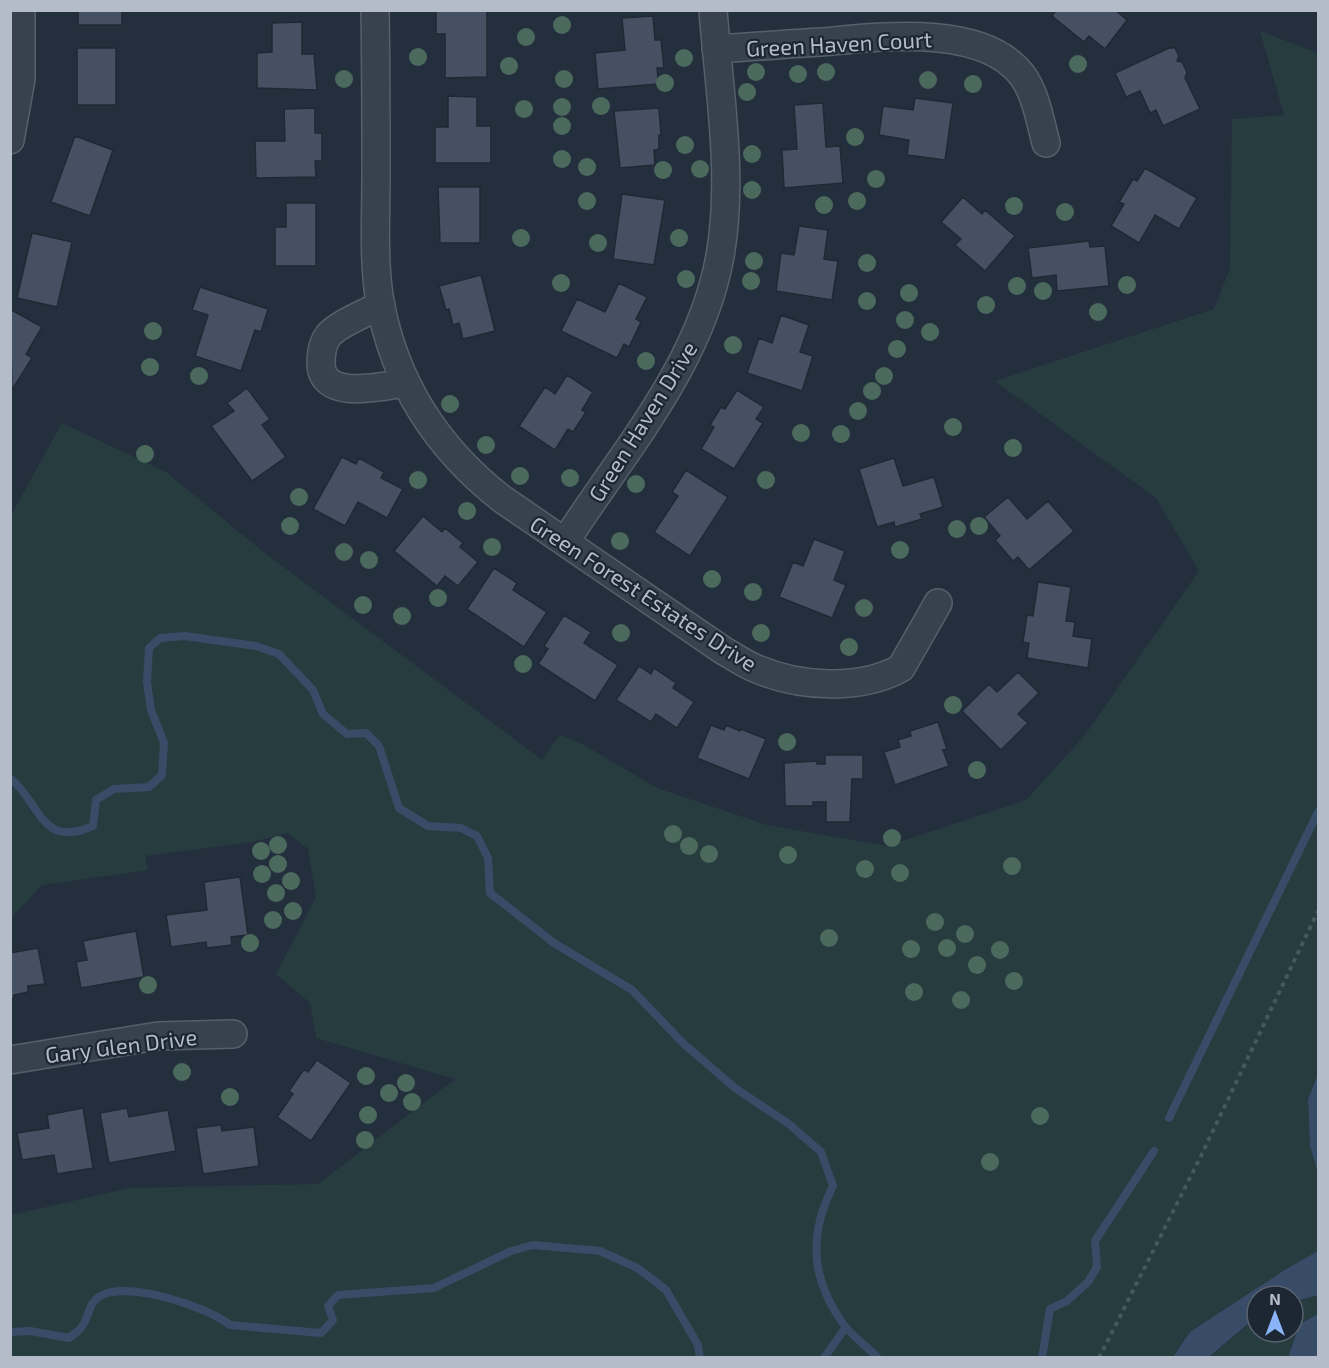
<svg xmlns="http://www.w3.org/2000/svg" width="1329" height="1368" font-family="'Exo 2',sans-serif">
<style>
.green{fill:#263c3f}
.water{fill:#394c67}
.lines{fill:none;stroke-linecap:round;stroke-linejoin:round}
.stream{stroke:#394c67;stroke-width:8}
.building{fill:#455162;stroke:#1f2835;stroke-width:1.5}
.minor-casing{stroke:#565f6c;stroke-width:30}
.path{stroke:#44595c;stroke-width:4;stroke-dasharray:4.5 4.5;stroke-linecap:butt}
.minor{stroke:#38414e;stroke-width:27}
.tree{fill:#4b6a5d}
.labels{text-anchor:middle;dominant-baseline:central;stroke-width:4.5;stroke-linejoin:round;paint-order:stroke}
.street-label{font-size:22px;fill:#b4bcc9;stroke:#1d2633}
</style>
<rect width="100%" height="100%" fill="#242f3e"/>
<path class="green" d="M1260 31 1318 53V1074L1308 1099 1310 1146 1318 1173V1251L1286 1269 1190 1332 1173 1357H11V1215L130 1188 318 1184 455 1079 316 1038 310 1003 276 974 316 897 308 849 288 833 252 842 145 856 148 870 42 885 11 918V515L62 423 166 472 261 550 542 760 560 735 584 745 657 788 767 825 887 846 1026 800 1085 735 1199 571 1156 498 995 381 1214 309 1230 268 1232 119 1284 115Z
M1318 1295V1314L1300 1324 1288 1357 1209 1358 1257 1316V1332H1293V1302Z"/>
<path class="water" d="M1318 1074V1173L1310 1146 1308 1099Z
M1318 1251V1295L1293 1302V1296H1257V1316L1209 1357H1173L1190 1332 1286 1269Z
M1318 1314V1357H1288L1300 1324Z"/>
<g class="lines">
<path class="stream" d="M10 778C42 804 40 849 93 826L96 800 114 789 149 787 162 775 164 743 151 710 147 682 149 648 160 638 185 636 256 646 279 654 313 690 323 714 347 734 366 733 379 746 399 808 428 826 461 828 477 836 488 858 490 893 554 943 632 990 684 1044 735 1088 789 1124 821 1152 833 1186C808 1236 811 1280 844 1325 853 1337 867 1346 878 1358
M1169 1118 1318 812
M10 1332 30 1331 69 1338C72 1335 77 1333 80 1329 90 1319 87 1302 102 1295 131 1282 206 1306 230 1325L321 1333 333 1320 328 1306 338 1295 434 1288 511 1251 533 1245 600 1251 639 1269 666 1290 698 1345 700 1358
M824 1358 846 1327
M1042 1358 1050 1309 1067 1301 1088 1282 1097 1267 1095 1241 1154 1151"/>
</g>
<path class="building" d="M78 10H122V25H78Z
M436 10H487V77L445 78V34H436Z
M1056 10H1115L1127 20 1105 49 1089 36 1084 42 1052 16Z
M653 16 655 40H661L664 68H657L659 84 598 89 595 53 625 50 622 18Z
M302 22V54H314L317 90 257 88V53L272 52V23Z
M77 48H116V105H77Z
M1169 48H1175L1179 56 1177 61 1182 62 1187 72 1185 78 1200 109 1163 126 1156 110 1150 113 1140 91 1126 97 1115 73Z
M448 96 477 97V126H491V163H435V127H448Z
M915 98 953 103 945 160 907 155 909 140 879 135 883 106 913 110Z
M823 103 826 147 840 146 843 183 784 188 782 150 797 149 794 105Z
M315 108V133H322V161H315L316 177 256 178 255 141H285L284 109Z
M659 108 661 135H659V149L654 150 655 165 620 168 614 111Z
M75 136 113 150 90 216 51 202Z
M1145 168 1197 198 1179 229 1155 215 1139 243 1111 226 1124 204 1119 202 1133 179 1137 181Z
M438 187H480V243H440Z
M622 194 665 200 654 265 613 259Z
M963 197 982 214 985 210 1015 236 985 271 955 245 961 239 941 222Z
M286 203H316V266H275V227H286Z
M799 226 828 230 824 259 838 261 832 300 776 291 781 253 794 255Z
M32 233 72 242 57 307 17 298Z
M1089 241 1090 247 1105 246 1109 286 1057 291 1056 275 1032 278 1028 248Z
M481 275 495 331 463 339 459 323 453 325 449 309 446 310 439 286Z
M619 283 647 297 636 319 641 322 629 347 624 344 617 358 561 331 577 299 605 312Z
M200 287 268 309 261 332 255 330 241 371 195 356 208 315 192 310Z
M10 309 42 327 26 354 32 358 12 390Z
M781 315 809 325 800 352 813 356 802 391 747 373 759 338 772 343Z
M567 375 593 392 582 410 586 412 573 432 568 429 555 450 519 426 545 387 555 394Z
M247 388 270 419 262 425 286 457 252 481 211 426 234 411 227 403Z
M737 390 764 407 756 419 763 423 734 469 701 449 714 427 710 425 721 407 725 409Z
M342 457 356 464 359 458 384 472 381 478 403 489 387 518 358 502 345 526 313 509Z
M894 458 903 486 934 477 943 507 920 514 922 519 895 527 894 522 877 527 859 469Z
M686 470 728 497 690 556 654 532 678 496 672 492Z
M1008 497 1027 519 1048 501 1074 531 1029 570 1018 557 1013 561 995 540 1000 536 984 517Z
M423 516 442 532 445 528 463 543 460 547 478 562 458 586 445 576 437 586 394 551Z
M814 539 845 551 834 580 846 585 832 618 779 597 793 562 803 566Z
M494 568 517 583 513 590 547 612 524 647 467 609Z
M1038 582 1071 587 1066 621 1075 622 1073 636 1092 639 1088 668 1027 658 1029 643 1023 642 1027 615 1033 616Z
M564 615 591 632 584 643 618 665 595 701 538 664 548 649 544 646Z
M639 666 651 674 654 668 676 683 673 688 694 702 677 728 656 714 651 722 616 700Z
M1018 672 1039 693 1018 714 1028 723 1001 750 962 711 989 684 997 692Z
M938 722 947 749 943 750 949 766 895 785 884 752 900 747 898 740 911 736 910 731Z
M711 725 724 730 726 725 740 731 741 729 766 739 749 779 697 758Z
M825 755H863V779H852L850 822H826V802H813V806H785L784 763 817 761V764H825Z
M240 877 248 935 231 937 232 945 207 948 206 942 171 947 166 915 207 910 204 882Z
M136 931 144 977 81 988 76 962 87 960 83 941Z
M38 948 45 984 28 986V992L14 995V998L10 999V953Z
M317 1060 351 1083 311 1141 277 1117 293 1094 289 1091 304 1069 308 1072Z
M83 1108 93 1168 57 1174 54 1155 22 1160 17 1133 49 1128 47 1115Z
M127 1108 129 1117 168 1110 176 1151 109 1163 100 1113Z
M221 1125 222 1131 254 1127 259 1166 203 1174 196 1128Z"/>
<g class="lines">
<g class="minor-casing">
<path id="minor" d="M375 10C376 65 376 120 376 175 376 217 373 261 380 302 395 383 438 449 502 499L724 651C735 657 746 665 757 669 799 687 860 691 901 668L938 603
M716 49C751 47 786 44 821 42 878 37 982 23 1022 75 1036 94 1040 121 1046 143
M10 140 21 79V10
M381 305C368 312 336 325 328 336 322 344 321 353 321 363 321 402 383 386 405 383
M565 542C623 452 701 364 720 256 734 178 719 89 713 10
M10 1060 158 1036 233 1034"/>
</g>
<path class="path" d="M1099 1358 1200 1158 1318 911"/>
<use href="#minor" class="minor"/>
</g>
<g class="tree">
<circle cx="562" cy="25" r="9"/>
<circle cx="526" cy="37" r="9"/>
<circle cx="418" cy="57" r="9"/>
<circle cx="684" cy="58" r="9"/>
<circle cx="1078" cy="64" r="9"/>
<circle cx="509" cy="66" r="9"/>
<circle cx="756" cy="72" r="9"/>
<circle cx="826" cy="72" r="9"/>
<circle cx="798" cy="74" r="9"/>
<circle cx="344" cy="79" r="9"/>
<circle cx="564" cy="79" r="9"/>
<circle cx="928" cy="80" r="9"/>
<circle cx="665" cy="83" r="9"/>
<circle cx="973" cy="84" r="9"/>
<circle cx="747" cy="92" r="9"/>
<circle cx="601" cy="106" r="9"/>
<circle cx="562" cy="107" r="9"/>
<circle cx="524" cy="109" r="9"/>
<circle cx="562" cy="126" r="9"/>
<circle cx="855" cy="137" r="9"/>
<circle cx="685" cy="145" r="9"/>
<circle cx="752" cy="154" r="9"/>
<circle cx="562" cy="159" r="9"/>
<circle cx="587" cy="167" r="9"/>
<circle cx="700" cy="169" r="9"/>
<circle cx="663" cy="170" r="9"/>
<circle cx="876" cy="179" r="9"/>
<circle cx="752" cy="190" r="9"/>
<circle cx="587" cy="201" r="9"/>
<circle cx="857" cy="201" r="9"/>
<circle cx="824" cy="205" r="9"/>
<circle cx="1014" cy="206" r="9"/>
<circle cx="1065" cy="212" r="9"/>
<circle cx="521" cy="238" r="9"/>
<circle cx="679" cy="238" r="9"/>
<circle cx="598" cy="243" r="9"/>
<circle cx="754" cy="261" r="9"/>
<circle cx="867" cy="263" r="9"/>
<circle cx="686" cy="279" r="9"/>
<circle cx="751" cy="281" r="9"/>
<circle cx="561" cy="283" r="9"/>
<circle cx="1127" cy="285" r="9"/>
<circle cx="1017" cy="286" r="9"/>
<circle cx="1043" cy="291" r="9"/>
<circle cx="909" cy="293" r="9"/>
<circle cx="867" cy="301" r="9"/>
<circle cx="986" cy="305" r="9"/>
<circle cx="1098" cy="312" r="9"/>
<circle cx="905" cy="320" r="9"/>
<circle cx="153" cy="331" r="9"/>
<circle cx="930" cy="332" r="9"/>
<circle cx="733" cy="345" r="9"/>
<circle cx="897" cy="349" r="9"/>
<circle cx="646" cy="361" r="9"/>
<circle cx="150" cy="367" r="9"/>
<circle cx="199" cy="376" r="9"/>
<circle cx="884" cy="376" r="9"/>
<circle cx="872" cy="391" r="9"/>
<circle cx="450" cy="404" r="9"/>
<circle cx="858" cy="411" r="9"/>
<circle cx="953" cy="427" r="9"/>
<circle cx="801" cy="433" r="9"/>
<circle cx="841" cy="434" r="9"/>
<circle cx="486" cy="445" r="9"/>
<circle cx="1013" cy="448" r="9"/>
<circle cx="145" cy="454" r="9"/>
<circle cx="520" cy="476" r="9"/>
<circle cx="570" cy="478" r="9"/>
<circle cx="418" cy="480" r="9"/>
<circle cx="766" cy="480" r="9"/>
<circle cx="636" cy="484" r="9"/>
<circle cx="299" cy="497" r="9"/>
<circle cx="467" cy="511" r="9"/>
<circle cx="290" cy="526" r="9"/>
<circle cx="979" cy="526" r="9"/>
<circle cx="957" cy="529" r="9"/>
<circle cx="620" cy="541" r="9"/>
<circle cx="492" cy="547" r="9"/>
<circle cx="900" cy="550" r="9"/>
<circle cx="344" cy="552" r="9"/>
<circle cx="369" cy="560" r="9"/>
<circle cx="712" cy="579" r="9"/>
<circle cx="753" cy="592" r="9"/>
<circle cx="438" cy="598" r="9"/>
<circle cx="363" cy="605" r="9"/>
<circle cx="864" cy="608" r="9"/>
<circle cx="402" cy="616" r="9"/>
<circle cx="621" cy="633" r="9"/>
<circle cx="761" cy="633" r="9"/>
<circle cx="849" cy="647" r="9"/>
<circle cx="523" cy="664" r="9"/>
<circle cx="953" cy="705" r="9"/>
<circle cx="787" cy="742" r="9"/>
<circle cx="977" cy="770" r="9"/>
<circle cx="673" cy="834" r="9"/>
<circle cx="892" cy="838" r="9"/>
<circle cx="278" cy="845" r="9"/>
<circle cx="689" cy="846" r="9"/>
<circle cx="261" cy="851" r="9"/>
<circle cx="709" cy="854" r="9"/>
<circle cx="788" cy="855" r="9"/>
<circle cx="278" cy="864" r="9"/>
<circle cx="1012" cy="866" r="9"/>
<circle cx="865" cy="869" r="9"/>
<circle cx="900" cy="873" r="9"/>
<circle cx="262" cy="874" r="9"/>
<circle cx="291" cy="881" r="9"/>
<circle cx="276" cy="893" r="9"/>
<circle cx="293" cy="911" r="9"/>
<circle cx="273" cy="920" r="9"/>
<circle cx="935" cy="922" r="9"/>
<circle cx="965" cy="934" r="9"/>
<circle cx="829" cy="938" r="9"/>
<circle cx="250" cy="943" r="9"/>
<circle cx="947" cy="948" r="9"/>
<circle cx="911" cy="949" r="9"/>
<circle cx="1000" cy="950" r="9"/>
<circle cx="977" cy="965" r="9"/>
<circle cx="1014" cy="981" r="9"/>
<circle cx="148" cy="985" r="9"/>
<circle cx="914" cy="992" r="9"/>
<circle cx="961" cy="1000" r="9"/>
<circle cx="182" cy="1072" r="9"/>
<circle cx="366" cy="1076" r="9"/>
<circle cx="406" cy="1083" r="9"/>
<circle cx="389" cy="1093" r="9"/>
<circle cx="230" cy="1097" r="9"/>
<circle cx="412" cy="1102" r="9"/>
<circle cx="368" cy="1115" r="9"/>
<circle cx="1040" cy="1116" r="9"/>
<circle cx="365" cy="1140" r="9"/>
<circle cx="990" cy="1162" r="9"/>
</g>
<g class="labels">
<g class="street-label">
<text transform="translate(839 43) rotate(-3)">Green Haven Court</text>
<text transform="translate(642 421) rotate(-58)">Green Haven Drive</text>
<text transform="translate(644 593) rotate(33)">Green Forest Estates Drive</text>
<text transform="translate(121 1045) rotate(-7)">Gary Glen Drive</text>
</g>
</g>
<rect width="1329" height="1368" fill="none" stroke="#b4bcc9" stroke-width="24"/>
<g transform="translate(1275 1314)"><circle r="28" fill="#1d2633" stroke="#59626f" stroke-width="1.5"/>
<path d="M0-4.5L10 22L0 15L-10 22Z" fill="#8ab4f8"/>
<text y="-9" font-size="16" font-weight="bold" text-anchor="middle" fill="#b4bcc9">N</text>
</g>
</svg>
